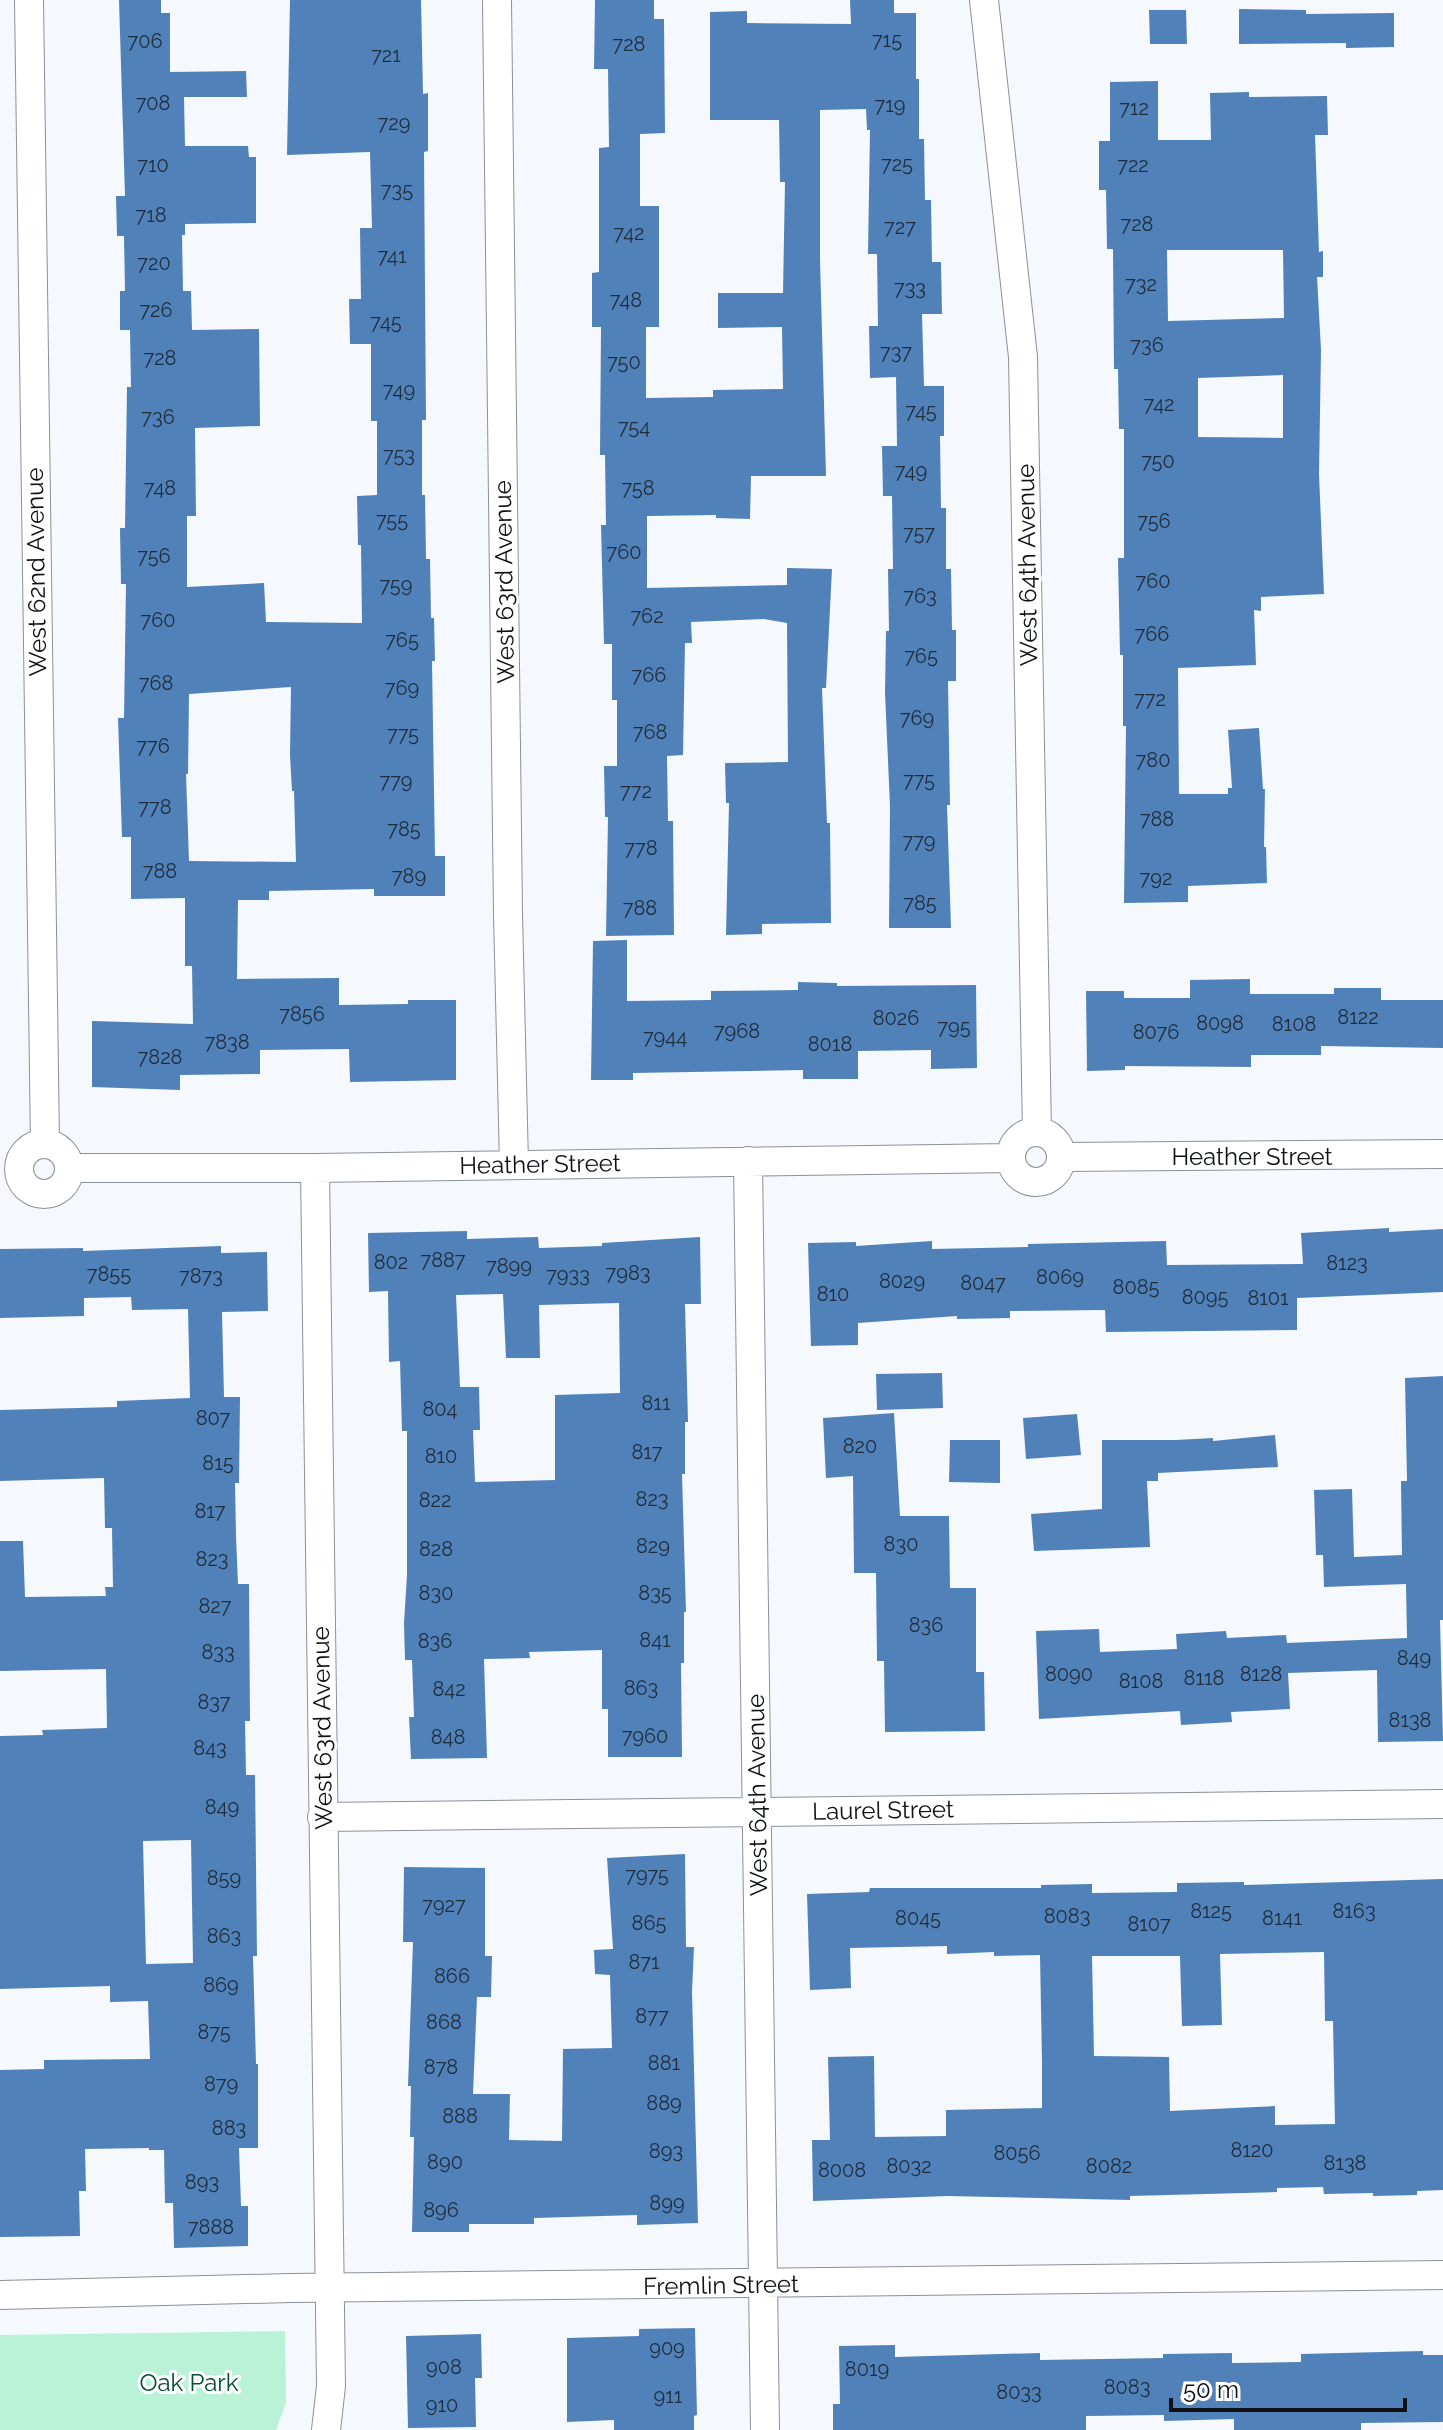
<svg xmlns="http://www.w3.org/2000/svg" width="1443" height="2430" font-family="Raleway,sans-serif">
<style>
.green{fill:#b9f2d6}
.building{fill:#5082b9;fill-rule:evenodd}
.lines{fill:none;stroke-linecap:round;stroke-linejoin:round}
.minor-casing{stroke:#8b9198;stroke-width:30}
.minor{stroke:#fff;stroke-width:28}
.labels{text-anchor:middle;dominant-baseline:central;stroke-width:6;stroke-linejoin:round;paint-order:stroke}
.number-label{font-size:20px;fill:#1f2d3d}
.street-label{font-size:24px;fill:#0f1114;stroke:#fff}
.park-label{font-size:24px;fill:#044e35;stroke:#fff}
</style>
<rect width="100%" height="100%" fill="#f5f9fe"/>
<path class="green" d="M285 2331 286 2403 276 2430H0V2335Z"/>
<path class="building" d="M119 0H161V13H170V72L246 71 247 97H184L185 146H248L249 157H256V223L185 224V235H182L183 291H191L192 330 259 329 260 426 195 428 196 516H187V587L264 583 266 622 362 623 361 545H358L357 496 377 495V421H371V344H350L349 299H361L360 228H372L370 152 287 155 290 0H421L423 94 428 93V151L424 152 426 420H422V495H425L426 559H430L431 618H434L435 661H432L435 856H445V896H374V889L269 891V900H238L237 979 339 978V1005L408 1004V1000H456V1080L350 1082 349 1049 260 1050V1074L180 1075V1090L92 1087V1021L193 1024 192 966H185V898L131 899V837H122L118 718H124L126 584H121L120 528H125L127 387H131L130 330H120V291H125L124 236H117L116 196H125ZM291 687 290 755 292 791H294L296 862 189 861 186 774H188L189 694Z
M595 0H654V19H664L665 133 640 134V206H659V327H646V398L713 397V390L783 389 782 327 718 328V293H783L785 182H780L779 120H710V12L747 11V23L851 24 850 0H894V13H916V79H919V139H924L925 200H931L932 262H941L942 314H922L924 386H944V436H940L941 508H946V569H951L952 630H956V681H948L950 805H947L951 928H889L890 806 885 693 886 631H889L888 569H893L892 496H883L882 446H897L896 377 870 378 869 326H878L877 254H868L870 130H867L866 109 820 110V260L826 476H751L750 519 716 518V515L647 516V588L787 585V568L832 569 826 688H822L827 823H830L831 923 762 924V934L726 935 729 803H726L725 763 788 762 787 623 764 619 691 622 692 643H685L683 755 667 756 668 821H673L674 935 606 936 608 817H605L604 766H617V700H612V644H604L601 525H606L605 455H600L601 327H592V273L599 272V148L609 147 608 69H594Z
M1239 9 1306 10V14L1394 13V47L1346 48V43L1239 44Z
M1149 10H1186L1187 44H1150Z
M1158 81V140H1211L1210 93 1249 92V97L1327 96 1328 135H1315L1319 252 1323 251V277H1317L1321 350 1319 474 1324 594 1261 597V611L1254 610 1256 665 1178 668 1179 794H1228V788H1232L1228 730 1259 728 1263 789H1265L1264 847H1266L1267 883 1188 886V902L1124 903 1126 726H1123V655H1120L1118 558H1124V429H1119L1118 369H1114L1113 249H1107L1106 190H1099V141H1110V82ZM1167 250H1283L1284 318 1168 321ZM1283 375V438L1198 437V378Z
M627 940V1001L711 1000V991L798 990V982L837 983V986L976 985 977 1068 931 1069V1050L858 1051V1079H803V1070L633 1073V1080H591L593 941Z
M1250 979V994H1334V988H1381V1000H1443V1048L1321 1046V1055H1251V1067L1125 1066V1070L1087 1071 1086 991H1124V998H1190V980Z
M1389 1228V1232L1443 1229V1292L1297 1298V1330L1106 1332 1105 1310 1010 1311V1318L957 1319V1316L858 1323V1345L811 1346 808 1243 856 1242V1246L932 1241V1249L1028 1247V1244L1166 1241 1167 1265 1303 1264 1301 1233Z
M467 1231V1239L538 1237 539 1248 602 1246V1243L700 1237 701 1304H685L688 1422H685V1474H682L686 1612H684V1663H681L682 1757H608V1709H602V1650L529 1652 530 1658 484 1659 487 1758 411 1759 409 1717H414L412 1660H405L404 1623 407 1575V1431H402L400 1361 389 1362 388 1291 369 1292 368 1233ZM503 1294 506 1358H540L539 1305 619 1303 620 1393 555 1395V1480L475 1482 473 1430H480L479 1387H460L456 1295Z
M221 1246V1253L267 1252 268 1311 222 1312 224 1397H240L239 1483H235L236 1536 238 1584H249L250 1721H245L246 1775H255L257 1956H253L256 2064H258V2148H239L241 2206H248V2246L174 2248 173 2203H165L164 2150H149V2148L85 2149 86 2191H79L80 2236 0 2237V2070L44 2069V2060L150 2059 148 2001 110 2002V1986L0 1989V1736L43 1735 42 1730 107 1728 106 1669 0 1671V1541H23L25 1597 106 1596 105 1587H113L112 1528H105L104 1478 0 1481V1410L117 1407V1401L190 1398 188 1309 132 1310 131 1297 84 1298V1316L0 1318V1249L83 1248V1251ZM191 1840 193 1963 146 1964 143 1841Z
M942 1373 943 1408 877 1410 876 1374Z
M1443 1376V1620H1440L1443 1741 1378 1742 1377 1670 1288 1673 1290 1709 1231 1712 1232 1722 1181 1725 1180 1711 1039 1719 1036 1631 1099 1629 1100 1652 1177 1649 1176 1634 1226 1631 1227 1638 1286 1635 1287 1643 1407 1638 1406 1584 1324 1587 1323 1555H1316L1314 1490 1352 1489 1354 1557 1402 1555 1401 1481H1407L1405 1378Z
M894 1413 900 1516H949L950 1588H976V1672H984L985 1731 885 1732 884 1661H877L876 1573H854L853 1476 826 1478 823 1418Z
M1077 1414 1081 1455 1026 1459 1023 1418Z
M1275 1435 1278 1467 1158 1473V1481H1147L1150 1547 1034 1551 1031 1514 1102 1509V1440H1176L1213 1438V1441Z
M950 1440H1000V1483L949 1482Z
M685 1854 686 1947H694L692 1992 698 2223 637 2225V2215L534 2218V2224H469V2232H412L414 2137H410L411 2086H408L413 1942H403L404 1867 485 1868V1956H492L491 1997H477L473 2094H510L509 2140 562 2141 563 2049 612 2048 610 1975 595 1974 594 1950 613 1949 607 1858Z
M1443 1879V2190L1417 2191V2195L1373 2196V2193L1324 2194 1323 2187 1277 2188V2192L1130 2196V2200L947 2196 813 2201 812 2140H830L828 2057 874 2056 875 2137 946 2136V2110L1042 2108V2061L1040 1955 994 1956V1952L947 1954V1946L850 1948 851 1988 810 1990 807 1894 869 1892 870 1888H1041V1885L1092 1884V1893L1177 1892V1883L1244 1882V1885ZM1324 1952 1325 2021H1333L1335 2124 1275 2125V2106L1170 2111 1169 2057 1094 2056 1092 1956H1180L1182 2026 1222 2025 1220 1954Z
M695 2328 697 2415 694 2416V2430H614V2420L567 2422V2338L639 2336V2329Z
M481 2334 482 2378H475L476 2427 408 2428 406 2336Z
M895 2345V2357L1040 2353V2360L1163 2358V2354L1232 2353V2363L1301 2362V2354L1423 2351V2355H1443V2422L1361 2423V2430H1234V2419L1164 2421V2415L1086 2416V2430H833V2404H840L839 2346Z"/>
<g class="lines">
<g class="minor-casing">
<path id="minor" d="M29 0 45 1144
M497 0 508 914 514 1164
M984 0 1023 357 1037 1132
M1011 1157a25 25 0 1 1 50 0a25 25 0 1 1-50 0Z
M19 1169a25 25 0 1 1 50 0a25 25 0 1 1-50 0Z
M1062 1157 1443 1154
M748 1161 765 2430
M70 1168H315L1011 1158
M315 1168 331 2386 326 2430
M322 1817 1443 1804
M0 2295 291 2288 1443 2275"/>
</g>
<use href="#minor" class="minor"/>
</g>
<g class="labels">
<g class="number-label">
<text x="887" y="40">715</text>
<text x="145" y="41">706</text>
<text x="629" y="44">728</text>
<text x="386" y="55">721</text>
<text x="153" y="103">708</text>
<text x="890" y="105">719</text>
<text x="1134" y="108">712</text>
<text x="394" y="123">729</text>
<text x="897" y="164">725</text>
<text x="153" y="165">710</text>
<text x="1133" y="165">722</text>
<text x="397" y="190">735</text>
<text x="151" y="215">718</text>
<text x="1137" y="224">728</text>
<text x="900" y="227">727</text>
<text x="629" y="233">742</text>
<text x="392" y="256">741</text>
<text x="154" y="263">720</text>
<text x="1141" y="284">732</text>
<text x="910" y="288">733</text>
<text x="626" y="300">748</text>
<text x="156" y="310">726</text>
<text x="386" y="322">745</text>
<text x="1147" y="345">736</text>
<text x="896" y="352">737</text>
<text x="160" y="358">728</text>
<text x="624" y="362">750</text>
<text x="399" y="390">749</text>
<text x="1159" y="404">742</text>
<text x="921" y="411">745</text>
<text x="158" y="417">736</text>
<text x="634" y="427">754</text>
<text x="399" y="455">753</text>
<text x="1158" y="461">750</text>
<text x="911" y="471">749</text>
<text x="160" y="488">748</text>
<text x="638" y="488">758</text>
<text x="392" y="520">755</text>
<text x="1154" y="521">756</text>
<text x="919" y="533">757</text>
<text x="624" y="552">760</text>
<text x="154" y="556">756</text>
<text x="1153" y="581">760</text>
<text x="396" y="585">759</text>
<text x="920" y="596">763</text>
<text x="647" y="616">762</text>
<text x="158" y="620">760</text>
<text x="1152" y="634">766</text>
<text x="402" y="640">765</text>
<text x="921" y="656">765</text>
<text x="649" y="675">766</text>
<text x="156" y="683">768</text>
<text x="402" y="688">769</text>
<text x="1150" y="699">772</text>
<text x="917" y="718">769</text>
<text x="650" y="732">768</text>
<text x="403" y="734">775</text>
<text x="153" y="746">776</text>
<text x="1153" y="760">780</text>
<text x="919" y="780">775</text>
<text x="396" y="781">779</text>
<text x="636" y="791">772</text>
<text x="155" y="807">778</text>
<text x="1157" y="819">788</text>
<text x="404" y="829">785</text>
<text x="919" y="841">779</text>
<text x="641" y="848">778</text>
<text x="160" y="871">788</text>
<text x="409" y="876">789</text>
<text x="1156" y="878">792</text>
<text x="920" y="903">785</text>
<text x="640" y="908">788</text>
<text x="302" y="1014">7856</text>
<text x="1358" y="1017">8122</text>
<text x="896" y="1018">8026</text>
<text x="1220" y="1023">8098</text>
<text x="1294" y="1024">8108</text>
<text x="954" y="1027">795</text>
<text x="737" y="1031">7968</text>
<text x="1156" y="1032">8076</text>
<text x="665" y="1037">7944</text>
<text x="227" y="1042">7838</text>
<text x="830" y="1044">8018</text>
<text x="160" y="1057">7828</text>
<text x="443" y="1260">7887</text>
<text x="391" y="1262">802</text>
<text x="1347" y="1263">8123</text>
<text x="509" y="1266">7899</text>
<text x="628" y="1273">7983</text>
<text x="109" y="1274">7855</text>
<text x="568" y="1275">7933</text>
<text x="201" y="1276">7873</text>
<text x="1060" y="1277">8069</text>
<text x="902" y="1281">8029</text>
<text x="983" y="1283">8047</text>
<text x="1136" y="1287">8085</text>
<text x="833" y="1294">810</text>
<text x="1205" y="1297">8095</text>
<text x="1268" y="1298">8101</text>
<text x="656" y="1403">811</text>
<text x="440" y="1409">804</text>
<text x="213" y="1418">807</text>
<text x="860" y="1446">820</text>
<text x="647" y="1452">817</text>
<text x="441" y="1456">810</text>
<text x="218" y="1463">815</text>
<text x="652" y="1499">823</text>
<text x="435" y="1500">822</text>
<text x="210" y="1511">817</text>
<text x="901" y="1544">830</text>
<text x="653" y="1546">829</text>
<text x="436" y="1549">828</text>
<text x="212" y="1559">823</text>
<text x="436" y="1593">830</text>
<text x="655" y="1593">835</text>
<text x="215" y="1606">827</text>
<text x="926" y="1625">836</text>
<text x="655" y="1640">841</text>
<text x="435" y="1641">836</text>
<text x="218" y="1652">833</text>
<text x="1414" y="1658">849</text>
<text x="1069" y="1674">8090</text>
<text x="1261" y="1674">8128</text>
<text x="1204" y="1678">8118</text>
<text x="1141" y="1681">8108</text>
<text x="641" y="1688">863</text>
<text x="449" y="1689">842</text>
<text x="214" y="1702">837</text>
<text x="1410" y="1720">8138</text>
<text x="645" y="1736">7960</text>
<text x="448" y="1737">848</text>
<text x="210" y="1748">843</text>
<text x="222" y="1807">849</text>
<text x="647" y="1875">7975</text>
<text x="224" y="1878">859</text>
<text x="444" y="1905">7927</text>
<text x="1211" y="1911">8125</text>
<text x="1354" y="1911">8163</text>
<text x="1067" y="1916">8083</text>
<text x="918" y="1918">8045</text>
<text x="1282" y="1918">8141</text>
<text x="649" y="1923">865</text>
<text x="1149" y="1924">8107</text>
<text x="224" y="1936">863</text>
<text x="644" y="1962">871</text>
<text x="452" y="1976">866</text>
<text x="221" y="1985">869</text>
<text x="652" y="2016">877</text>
<text x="444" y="2022">868</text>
<text x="214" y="2032">875</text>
<text x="664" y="2063">881</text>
<text x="441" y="2067">878</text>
<text x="221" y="2084">879</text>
<text x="664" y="2103">889</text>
<text x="460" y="2116">888</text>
<text x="229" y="2128">883</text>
<text x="1252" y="2150">8120</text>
<text x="666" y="2151">893</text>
<text x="1017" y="2153">8056</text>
<text x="445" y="2162">890</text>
<text x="1345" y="2163">8138</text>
<text x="909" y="2166">8032</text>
<text x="1109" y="2166">8082</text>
<text x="842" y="2170">8008</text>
<text x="202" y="2182">893</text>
<text x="667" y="2203">899</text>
<text x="441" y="2210">896</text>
<text x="211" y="2227">7888</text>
<text x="667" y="2348">909</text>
<text x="444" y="2367">908</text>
<text x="867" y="2369">8019</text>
<text x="1127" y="2387">8083</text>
<text x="1019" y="2392">8033</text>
<text x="668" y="2396">911</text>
<text x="442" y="2405">910</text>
</g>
<g class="street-label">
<text transform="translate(1027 565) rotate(-91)">West 64th Avenue</text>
<text transform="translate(36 572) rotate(-91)">West 62nd Avenue</text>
<text transform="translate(504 582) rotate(-91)">West 63rd Avenue</text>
<text x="1252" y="1156">Heather Street</text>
<text transform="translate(540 1164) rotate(-1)">Heather Street</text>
<text transform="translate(322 1728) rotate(-91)">West 63rd Avenue</text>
<text transform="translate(757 1795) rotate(-91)">West 64th Avenue</text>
<text transform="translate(883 1810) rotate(-1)">Laurel Street</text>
<text transform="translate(721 2285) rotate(-1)">Fremlin Street</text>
</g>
<g class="park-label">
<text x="189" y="2382">Oak Park</text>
</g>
</g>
<path d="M1171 2398v12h234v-12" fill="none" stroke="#0f1114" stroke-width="4"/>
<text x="1183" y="2398" font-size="24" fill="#0f1114" stroke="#ffffff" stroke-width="6" paint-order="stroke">50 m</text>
</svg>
